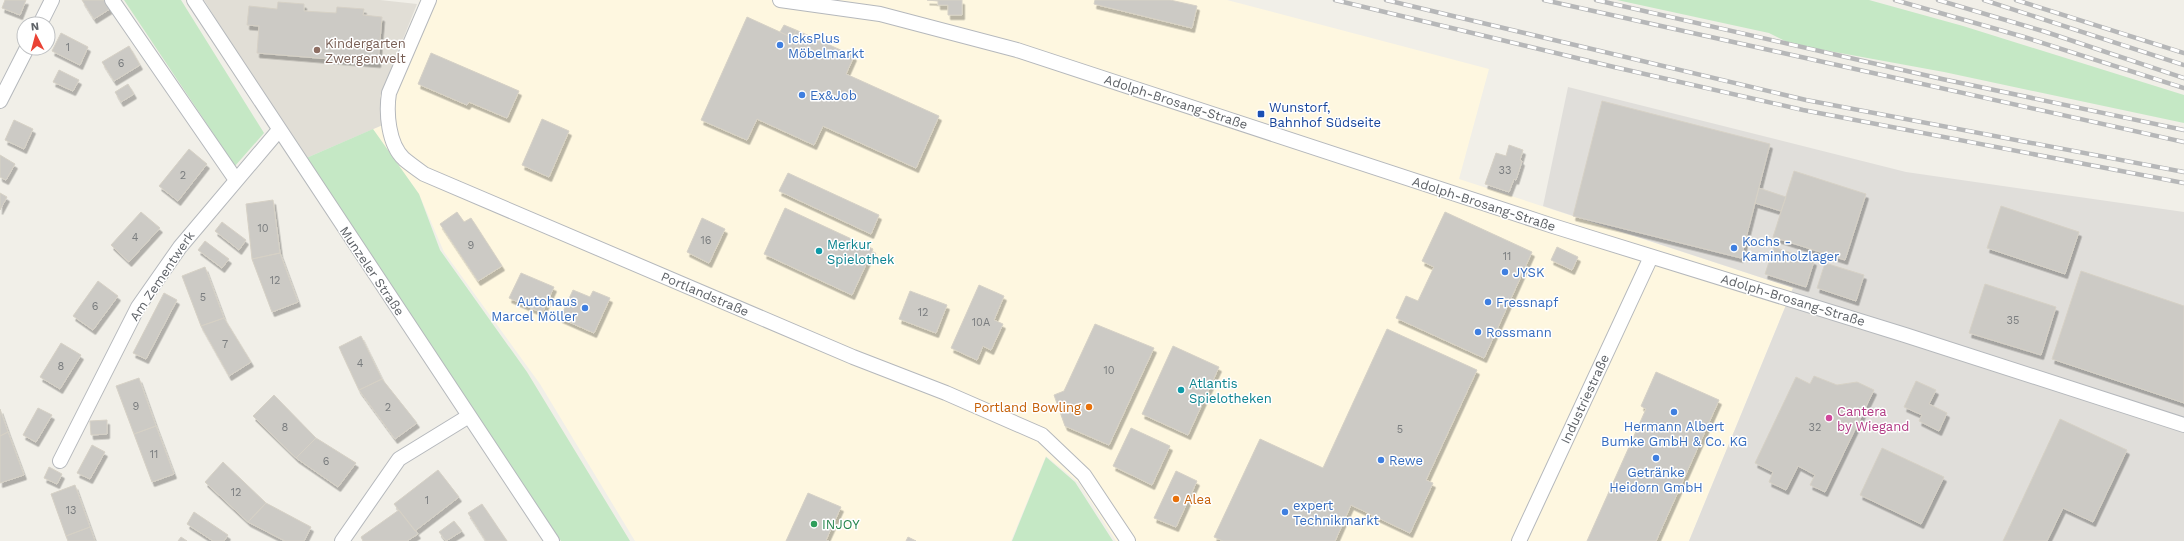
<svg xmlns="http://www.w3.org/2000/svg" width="2184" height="541" font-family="'Work Sans',sans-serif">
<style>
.commercial{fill:#fef7e0}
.industrial{fill:#e0deda}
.education{fill:#e1ded6}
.green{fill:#c5e8c5}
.building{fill:#cccac5;stroke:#d6d1c6;filter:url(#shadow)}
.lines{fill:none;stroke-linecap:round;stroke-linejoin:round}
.minor-casing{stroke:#b5b8bc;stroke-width:16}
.minor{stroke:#fff;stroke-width:14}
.rail-casing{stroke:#b6b7b8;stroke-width:4.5}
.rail{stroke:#fff;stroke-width:3;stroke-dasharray:9;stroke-linecap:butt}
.shop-dot{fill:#3f7fe0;stroke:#fff;stroke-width:1.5}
.education-dot{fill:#8d6e63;stroke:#fff;stroke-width:1.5}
.transit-dot{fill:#1a4fb4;stroke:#fff;stroke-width:1.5}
.culture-dot{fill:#0f9aa8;stroke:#fff;stroke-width:1.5}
.food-dot{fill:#e8710a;stroke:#fff;stroke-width:1.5}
.hotel-dot{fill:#d1479c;stroke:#fff;stroke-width:1.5}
.leisure-dot{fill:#2e9e5b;stroke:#fff;stroke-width:1.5}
.labels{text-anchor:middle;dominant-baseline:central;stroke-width:3;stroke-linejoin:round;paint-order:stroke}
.number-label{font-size:11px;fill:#7a7d7f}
.shop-label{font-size:13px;fill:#366cbe;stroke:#fff;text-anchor:start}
.education-label{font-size:13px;fill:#785e54;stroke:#fff;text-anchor:start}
.street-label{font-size:13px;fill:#5f6368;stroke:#fff}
.transit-label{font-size:13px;fill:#164399;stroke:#fff;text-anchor:start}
.culture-label{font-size:13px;fill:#0d838f;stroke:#fff;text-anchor:start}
.food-label{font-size:13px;fill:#c56008;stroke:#fff;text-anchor:end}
.hotel-label{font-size:13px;fill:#b23c85;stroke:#fff;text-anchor:start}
.leisure-label{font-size:13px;fill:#27864d;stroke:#fff;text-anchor:start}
</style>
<defs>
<filter id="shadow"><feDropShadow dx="2.5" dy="4.5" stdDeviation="0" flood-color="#0004"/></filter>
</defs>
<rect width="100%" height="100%" fill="#f1efe8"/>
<path class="commercial" d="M420 0H1227L1489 69 1459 179 1793 288 1689 541H1116L1079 483 1046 456 1011 541H635L540 384 444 252 419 194 373 129 385 124 380 96Z"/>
<path class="industrial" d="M1568 87 1906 172 2184 212V541H1689L1793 288 1543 206Z"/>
<path class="education" d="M204 0H380L417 4 380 96 385 124 304 159Z"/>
<path class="green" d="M124 0H181L264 133 235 166Z
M1617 0H1869L1963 26 2184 95V123L1944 72 1791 44 1769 33Z
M373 129 419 194 440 250 527 372 630 541H561L304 159Z
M1046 457 1075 482 1113 541H1012Z"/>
<path class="building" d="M5 0H26L20 15 2 8Z
M82 0H108L113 7 94 19Z
M927 0H962V15H948V5H938V1Z
M1095 0H1170L1197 6 1192 28 1094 4Z
M278 2 304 4V11L336 13 337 7 364 9 363 15 382 17 378 63 257 53 259 26 247 25 249 6 277 9Z
M747 17 793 38 796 30 854 56 846 74 939 116 916 168 823 126 814 145 757 119 747 140 701 120Z
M784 25 796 30 793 38 780 32Z
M61 33 88 47 80 65 52 51Z
M129 46 140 65 114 81 102 62Z
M431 53 519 91 507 118 469 102 467 105 418 84Z
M59 70 79 80 73 91 53 82Z
M128 84 134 94 121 102 115 92Z
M1602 101 1770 144 1741 258 1573 216Z
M542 119 569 131 549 177 522 165Z
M14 120 33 129 24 149 5 140Z
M1509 145 1523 150 1520 160 1522 161 1516 180 1514 179 1509 192 1485 184 1496 153 1506 156Z
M189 149 207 164 178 201 159 186Z
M0 155 15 164 6 180 0 177Z
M1794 171 1866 194 1845 260 1773 237Z
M788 173 879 215 871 234 779 191Z
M1759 188 1786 197 1781 211 1755 203Z
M0 193 7 197 0 210Z
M273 200 280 253 252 259 246 204Z
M2001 206 2079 232 2065 274 1987 248Z
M785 208 873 249 852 295 764 254Z
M141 212 160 228 129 262 111 245Z
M457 212 464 222 471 218 502 266 478 281 440 224Z
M1445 212 1532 252 1484 358 1396 318 1406 296 1418 301 1434 267 1422 261Z
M702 218 725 229 709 263 687 252Z
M222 222 246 240 239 250 215 231Z
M205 241 229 259 222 268 198 250Z
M1557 247 1578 257 1572 270 1551 260Z
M1774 247 1814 261 1806 287 1765 274Z
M280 253 298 302 272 312 252 259Z
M1825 263 1864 275 1856 301 1817 288Z
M205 267 224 318 201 326 182 276Z
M2081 271 2184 306V403L2052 359Z
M521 273 554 287 542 313 509 298Z
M98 281 118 296 93 330 73 316Z
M1985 284 2056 307 2041 355 1969 333Z
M979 285 1004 296 994 320 1003 324 991 350 983 346 977 360 951 348Z
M573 290 590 297 593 291 610 298 594 333 560 318Z
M910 291 947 305 936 333 899 319Z
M164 293 177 300 146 359 133 353Z
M224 318 251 362 229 376 201 326Z
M1095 324 1154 348 1109 445 1065 426 1054 395 1064 391Z
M1387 329 1477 370 1426 480 1433 483 1410 533 1351 505 1335 541H1223L1214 537 1260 439 1323 468Z
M361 336 382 379 359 390 339 347Z
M61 343 81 355 60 389 40 377Z
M1173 346 1219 367 1188 435 1142 414Z
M1656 372 1719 400 1656 541H1587L1646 409 1641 406Z
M1814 376 1837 385 1857 382 1874 390 1825 492 1810 485 1815 475 1798 466 1786 490 1769 482 1773 472 1755 463 1796 377 1810 384Z
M139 378 156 426 134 434 116 386Z
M382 379 417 423 395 439 359 390Z
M1916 381 1936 390 1929 404 1947 413 1939 431 1919 421 1922 415 1904 407Z
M274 395 316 438 296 458 253 416Z
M38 408 52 415 36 442 23 435Z
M0 409 8 432 0 436Z
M2060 419 2127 450 2093 522 2063 508 2047 541H2003Z
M107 420V434L91 435 90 421Z
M156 426 174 474 152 482 134 434Z
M1131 428 1170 446 1152 485 1113 466Z
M8 432 24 475 0 483V436Z
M316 438 356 463 338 487 296 458Z
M92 445 105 452 90 479 77 473Z
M1882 448 1944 477 1921 524 1860 495Z
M223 462 266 503 248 522 205 482Z
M49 467 62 474 57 484 44 478Z
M438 470 459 497 415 531 394 504Z
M1176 471 1197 481 1176 527 1154 518Z
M75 485 90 527 66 536 51 494Z
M808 493 841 507 826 540 829 541H786Z
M266 503 311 527 304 541H285L248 522Z
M482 504 507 541H486L468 513Z
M399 510 418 534 407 541H363L361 537Z
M194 512 228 535 224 541H213L187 524Z
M454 521 462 531 446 541 439 532Z
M90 527 95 541H68L66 536Z
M181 537 187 541H178Z
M908 537 916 541H906Z"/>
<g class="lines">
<g class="minor-casing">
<path id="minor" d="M112 0 236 180
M194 0 552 541
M429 0 389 93C386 112 388 144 404 159 410 164 417 169 424 174L853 357 946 393 1042 435 1084 475 1128 541
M780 0 880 14 1017 50 1553 226 1905 335 2184 425
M40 24 52 0
M0 101 27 48
M60 461 138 307 180 247 279 130
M342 541 399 459 469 416
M1519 541 1651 257"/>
</g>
<use href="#minor" class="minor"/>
<g class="rail-casing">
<path id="rail" d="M1335 0 1614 67 1803 110 2184 183
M1386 0 1806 100 2184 172
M1544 0 2184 142
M1596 0 1942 79 2184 130
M1895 0 2024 37 2184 88
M1938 0 2046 32 2184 78
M1984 0 2184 65
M2016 0 2184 53"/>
</g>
<use href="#rail" class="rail"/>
</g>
<g class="shop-dot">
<circle cx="780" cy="45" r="4"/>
<circle cx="802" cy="95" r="4"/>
<circle cx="1734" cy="248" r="4"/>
<circle cx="1505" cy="272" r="4"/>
<circle cx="1488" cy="302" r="4"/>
<circle cx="585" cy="308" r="4"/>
<circle cx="1478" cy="332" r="4"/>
<circle cx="1674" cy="412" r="4"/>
<circle cx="1656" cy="458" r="4"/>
<circle cx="1381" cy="460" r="4"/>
<circle cx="1285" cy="512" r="4"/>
</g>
<circle class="education-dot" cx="317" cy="50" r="4"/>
<rect class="transit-dot" x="1257" y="110" width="8" height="8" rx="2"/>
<g class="culture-dot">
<circle cx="819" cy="251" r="4"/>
<circle cx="1181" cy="390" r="4"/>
</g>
<g class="food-dot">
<circle cx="1089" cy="407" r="4"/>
<circle cx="1176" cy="499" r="4"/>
</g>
<circle class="hotel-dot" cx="1829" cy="418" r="4"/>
<circle class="leisure-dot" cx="814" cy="524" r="4"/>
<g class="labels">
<g class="number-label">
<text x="68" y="47">1</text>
<text x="121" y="63">6</text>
<text x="1505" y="170">33</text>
<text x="183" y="175">2</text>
<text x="263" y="228">10</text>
<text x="135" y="237">4</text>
<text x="706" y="240">16</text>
<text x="471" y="245">9</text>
<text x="1507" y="256">11</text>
<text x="275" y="280">12</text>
<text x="203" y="297">5</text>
<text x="95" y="306">6</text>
<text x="923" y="312">12</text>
<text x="2013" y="320">35</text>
<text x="981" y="322">10A</text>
<text x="225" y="344">7</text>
<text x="360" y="363">4</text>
<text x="61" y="366">8</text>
<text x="1109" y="370">10</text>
<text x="136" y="406">9</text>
<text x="388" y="407">2</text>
<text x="285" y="427">8</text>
<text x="1815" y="427">32</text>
<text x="1400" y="429">5</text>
<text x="154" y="454">11</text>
<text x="326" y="461">6</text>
<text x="236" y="492">12</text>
<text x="427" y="500">1</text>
<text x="71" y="510">13</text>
</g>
<g class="shop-label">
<text x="788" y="38">IcksPlus<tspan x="788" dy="15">Möbelmarkt</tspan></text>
<text x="810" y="95">Ex&amp;Job</text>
<text x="1742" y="241">Kochs -<tspan x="1742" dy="15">Kaminholzlager</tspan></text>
<text x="1513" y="272">JYSK</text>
<text x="577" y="301" text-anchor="end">Autohaus<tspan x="577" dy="15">Marcel Möller</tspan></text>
<text x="1496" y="302">Fressnapf</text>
<text x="1486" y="332">Rossmann</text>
<text x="1674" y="426" text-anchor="middle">Hermann Albert<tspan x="1674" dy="15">Bumke GmbH &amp; Co. KG</tspan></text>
<text x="1389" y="460">Rewe</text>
<text x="1656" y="472" text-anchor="middle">Getränke<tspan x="1656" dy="15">Heidorn GmbH</tspan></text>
<text x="1293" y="505">expert<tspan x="1293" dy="15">Technikmarkt</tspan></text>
</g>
<g class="education-label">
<text x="325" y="43">Kindergarten<tspan x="325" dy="15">Zwergenwelt</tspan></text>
</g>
<g class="street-label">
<text transform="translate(1176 102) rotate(18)">Adolph-Brosang-Straße</text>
<text transform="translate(1484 204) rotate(18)">Adolph-Brosang-Straße</text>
<text transform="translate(372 271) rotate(56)">Munzeler Straße</text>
<text transform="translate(162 276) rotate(-56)">Am Zementwerk</text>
<text transform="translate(705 294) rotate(23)">Portlandstraße</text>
<text transform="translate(1793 300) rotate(17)">Adolph-Brosang-Straße</text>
<text transform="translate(1585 399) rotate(-65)">Industriestraße</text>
</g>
<g class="transit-label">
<text x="1269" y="107">Wunstorf,<tspan x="1269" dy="15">Bahnhof Südseite</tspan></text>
</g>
<g class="culture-label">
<text x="827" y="244">Merkur<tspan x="827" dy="15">Spielothek</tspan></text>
<text x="1189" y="383">Atlantis<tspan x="1189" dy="15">Spielotheken</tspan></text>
</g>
<g class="food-label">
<text x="1081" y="407">Portland Bowling</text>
<text x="1184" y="499" text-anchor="start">Alea</text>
</g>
<g class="hotel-label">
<text x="1837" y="411">Cantera<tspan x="1837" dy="15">by Wiegand</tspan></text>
</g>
<g class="leisure-label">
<text x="822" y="524">INJOY</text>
</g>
</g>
<g transform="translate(36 36) rotate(354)"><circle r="19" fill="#ffffff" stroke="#bfc1c3"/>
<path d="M0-3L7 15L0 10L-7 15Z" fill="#ea4335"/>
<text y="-6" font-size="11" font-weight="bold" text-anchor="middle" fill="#5f6368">N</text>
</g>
</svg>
